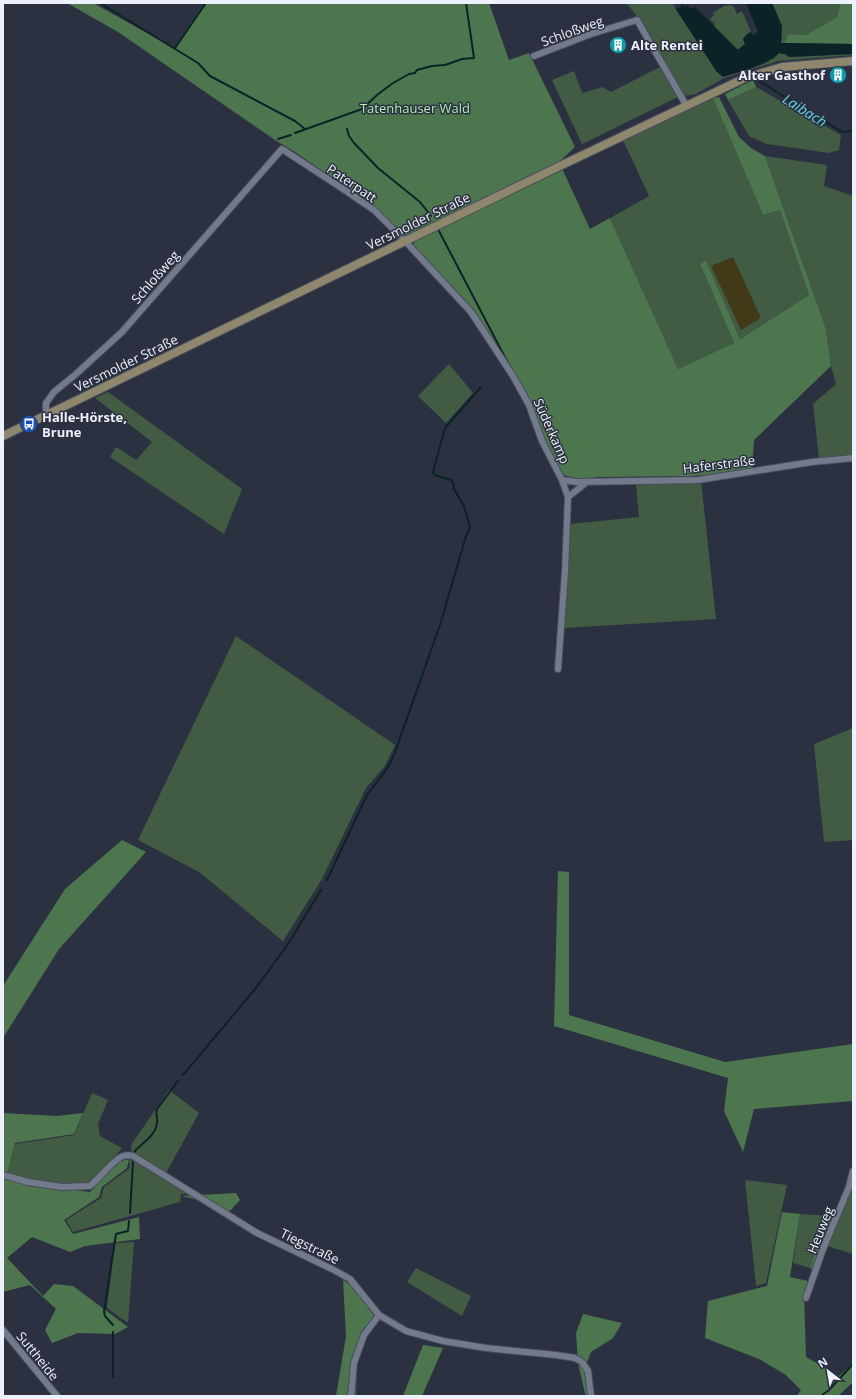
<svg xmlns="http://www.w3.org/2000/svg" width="856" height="1399" font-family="'Open Sans',sans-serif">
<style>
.green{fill:#425c43}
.forest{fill:#4d764e}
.sand{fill:#423919}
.water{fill:#0b2326}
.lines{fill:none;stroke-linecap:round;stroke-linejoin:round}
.stream{stroke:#0b2326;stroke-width:2}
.minor-casing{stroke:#494d5b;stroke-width:8}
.secondary-casing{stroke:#494d5b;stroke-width:10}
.minor{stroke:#737a8c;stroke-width:6}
.secondary{stroke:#8e876e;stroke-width:8}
.labels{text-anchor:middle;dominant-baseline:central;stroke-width:3;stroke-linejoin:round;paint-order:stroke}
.street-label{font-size:13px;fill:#edf1fb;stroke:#2c3141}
.poi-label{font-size:13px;font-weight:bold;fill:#edf1fb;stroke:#2c3141;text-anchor:start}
.park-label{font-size:13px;fill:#aeedaf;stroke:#2c3141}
.water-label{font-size:14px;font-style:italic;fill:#61d4e5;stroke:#2c3141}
</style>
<rect width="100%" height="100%" fill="#2c3141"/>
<path class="green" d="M626 3H673L676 10 709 59H773L779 53 785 54 789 57 853 54V55L778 61 724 78 696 94 684 96C666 65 651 30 626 3Z
M772 3H841L837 17 806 35 788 34 784 43H781C784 28 778 16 772 3Z
M730 5 734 7 737 14 742 11 751 32 748 33 744 41 745 44 737 50 714 26 715 24 710 19 714 15 713 13 724 6Z
M660 67 678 97 582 144 552 80 574 71 582 93 603 87 611 92Z
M756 87 841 135 839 150 829 153 767 144 749 136 728 100Z
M713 98 763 215 780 210 809 295 740 339 706 262 700 264 734 343 678 369 610 218 649 196 623 140Z
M765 156 827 165 824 186 853 196V455L819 458 813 404 836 384 831 366 826 329Z
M449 364 473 393 446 423 418 396Z
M108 392 242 489 224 534 110 457 116 447 136 460 152 442 95 398Z
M701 481 716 619 564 628 570 524 639 517 636 485Z
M236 636 395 745 385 766 366 788 322 879 283 941 199 872 138 840Z
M853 728V840L824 842 814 744Z
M169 1090 199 1113 166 1173 132 1152 131 1145Z
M92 1093 108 1100 98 1124 100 1136 122 1148 99 1176 90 1185C60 1185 36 1182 7 1174L15 1144 74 1135Z
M129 1160 140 1163 190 1194H181L180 1202 73 1232 66 1220 101 1198 104 1187 130 1168Z
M853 1179V1254L827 1246Z
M745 1180 787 1185 766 1283 756 1286Z
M800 1214 827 1216 810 1268 793 1263Z
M134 1242 128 1323 107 1308 115 1243Z
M416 1268 471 1296 462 1316 407 1282Z"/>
<path class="forest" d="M67 3H93L174 48 205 3H489L509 60 529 53 575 147 559 162 590 229 610 218 678 369 734 343 700 264 706 261 740 339 809 295 780 210 763 215 713 98 719 97 739 137 751 148 765 156 826 329 831 366 754 440 752 471 691 476 597 477 583 480 563 475 543 439 533 405 511 368 473 311 414 246V241L408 235H403L375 207 295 152 275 140 118 32Z
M841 3H853V44L784 43 788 34 806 35 837 17Z
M753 80 756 87 728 100 725 94Z
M122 840 146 852 59 949 3 1038V986L65 889Z
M558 871 569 872V1015L725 1062 853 1044V1101L754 1109 743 1152 724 1111 728 1078 554 1026Z
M3 1113 57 1116 83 1113 74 1134 15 1143 7 1174 3 1173Z
M129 1159 127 1168 102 1187 99 1197 64 1220 73 1234 139 1217 140 1239 85 1246 70 1252 32 1237 7 1258 43 1296 54 1284 73 1286 128 1327 115 1334 78 1333 52 1343 45 1330 56 1309 30 1285 3 1292V1179L28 1184 90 1192 118 1162Z
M236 1193 240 1200 229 1212 209 1199H194L182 1196Z
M782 1212 800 1214 790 1277 808 1281 804 1292 806 1357 839 1376 853 1363V1382L838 1396H797L801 1390 786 1375 759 1359 705 1338 708 1301 767 1286Z
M827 1216 833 1217 813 1269 810 1268Z
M343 1280 352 1286 375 1317 364 1328 357 1357 356 1396H336L346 1336Z
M583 1314 622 1323 613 1338 591 1352 584 1370 589 1396H586L585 1393 578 1363 576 1333Z
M423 1345 443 1348 422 1396H403Z"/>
<path class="sand" d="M733 257 761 318 741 330 711 266Z"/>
<path class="water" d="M746 3H772L782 26 781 43 853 44V54L789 57 785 54 779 53C765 67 741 71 723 77L716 71 676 9 688 5 690 8 695 7 738 50 745 44 743 39 746 35 751 32 753 36 758 32Z"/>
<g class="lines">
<path class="stream" d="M100 3 198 63 210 76 295 121 305 129
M681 3 684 9
M175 48 206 3
M759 81 842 132 853 131
M347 129 349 136 354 143 378 168 420 202 431 216
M295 133 362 109 377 95 393 83 409 74 415 73 417 70 432 66 445 65 462 59 474 58 466 3
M278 139 291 135
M439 231 509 365
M327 880 367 795 388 767 394 755 440 625 466 536 470 527 464 506 454 489 453 482 451 480 435 475 433 472 445 428 481 387
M183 1075 256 988 286 947 321 890
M134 1153 135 1151C143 1142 156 1136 157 1122 158 1118 155 1114 157 1109L178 1081
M130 1213 133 1162
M113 1325 105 1316 104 1311 116 1234 128 1231 129 1221
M113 1332V1377
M821 1396 829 1390 853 1364"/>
<g class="minor-casing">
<path id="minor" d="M534 56 591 34 637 20 686 105
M46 416V403L54 392 76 374 122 332 282 149 340 187 374 210 405 241 471 312 513 376 529 405 542 441 562 480 568 497 565 571 558 669
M562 480 577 482 698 480 812 462 853 458
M568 497 587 482
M3 1175 28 1182 62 1187 90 1186C99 1179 114 1159 123 1156 126 1155 130 1155 133 1156L257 1233 332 1269 350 1279 379 1315 406 1331 443 1341 486 1348 556 1355 575 1358 582 1362 588 1371 591 1396
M806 1298 823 1249 849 1187 853 1171
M3 1330 57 1396
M351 1396 354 1363 364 1335 379 1315"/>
</g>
<g class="secondary-casing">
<path id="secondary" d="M3 436 564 164 745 78 782 67 853 61"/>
</g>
<use href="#minor" class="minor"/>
<use href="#secondary" class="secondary"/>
</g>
<defs>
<g id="building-disc" transform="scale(0.9)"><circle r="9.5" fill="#0f9aa8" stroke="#2c3141"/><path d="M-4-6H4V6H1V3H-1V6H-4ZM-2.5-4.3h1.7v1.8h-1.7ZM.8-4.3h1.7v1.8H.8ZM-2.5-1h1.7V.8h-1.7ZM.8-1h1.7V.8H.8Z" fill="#fff"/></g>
<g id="bus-disc" transform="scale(0.9)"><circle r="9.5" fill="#1a4fb4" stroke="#2c3141"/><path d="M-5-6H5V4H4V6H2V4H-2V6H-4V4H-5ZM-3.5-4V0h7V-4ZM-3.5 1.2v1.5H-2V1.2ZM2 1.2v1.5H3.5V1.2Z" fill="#fff"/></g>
</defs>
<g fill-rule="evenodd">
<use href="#building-disc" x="618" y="45"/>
<use href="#building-disc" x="838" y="75"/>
<use href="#bus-disc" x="29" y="424"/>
</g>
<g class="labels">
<g class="street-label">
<text transform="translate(572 31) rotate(-20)">Schloßweg</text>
<text transform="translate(352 183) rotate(34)">Paterpatt</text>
<text transform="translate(418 221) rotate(-26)">Versmolder Straße</text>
<text transform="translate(155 277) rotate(-49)">Schloßweg</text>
<text transform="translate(126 363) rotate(-26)">Versmolder Straße</text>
<text transform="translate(552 431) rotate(66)">Süderkamp</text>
<text transform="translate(719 464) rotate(-7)">Haferstraße</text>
<text transform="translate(820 1230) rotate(-68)">Heuweg</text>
<text transform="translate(310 1246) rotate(26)">Tiegstraße</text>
<text transform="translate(38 1356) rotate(51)">Suttheide</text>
</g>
<g class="poi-label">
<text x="631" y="45">Alte Rentei</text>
<text x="825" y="75" text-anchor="end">Alter Gasthof</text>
<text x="42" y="417">Halle-Hörste,<tspan x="42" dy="15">Brune</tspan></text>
</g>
<g class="park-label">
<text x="415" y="108">Tatenhauser Wald</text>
</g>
<g class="water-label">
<text transform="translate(805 110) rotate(32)">Laibach</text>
</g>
</g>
<rect width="856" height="1399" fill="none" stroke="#edf1fb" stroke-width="8"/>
<g transform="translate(828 1371) rotate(329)" stroke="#2c3141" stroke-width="3" paint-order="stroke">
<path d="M0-3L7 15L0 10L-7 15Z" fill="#edf1fb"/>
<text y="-6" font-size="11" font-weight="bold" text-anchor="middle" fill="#edf1fb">N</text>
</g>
</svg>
